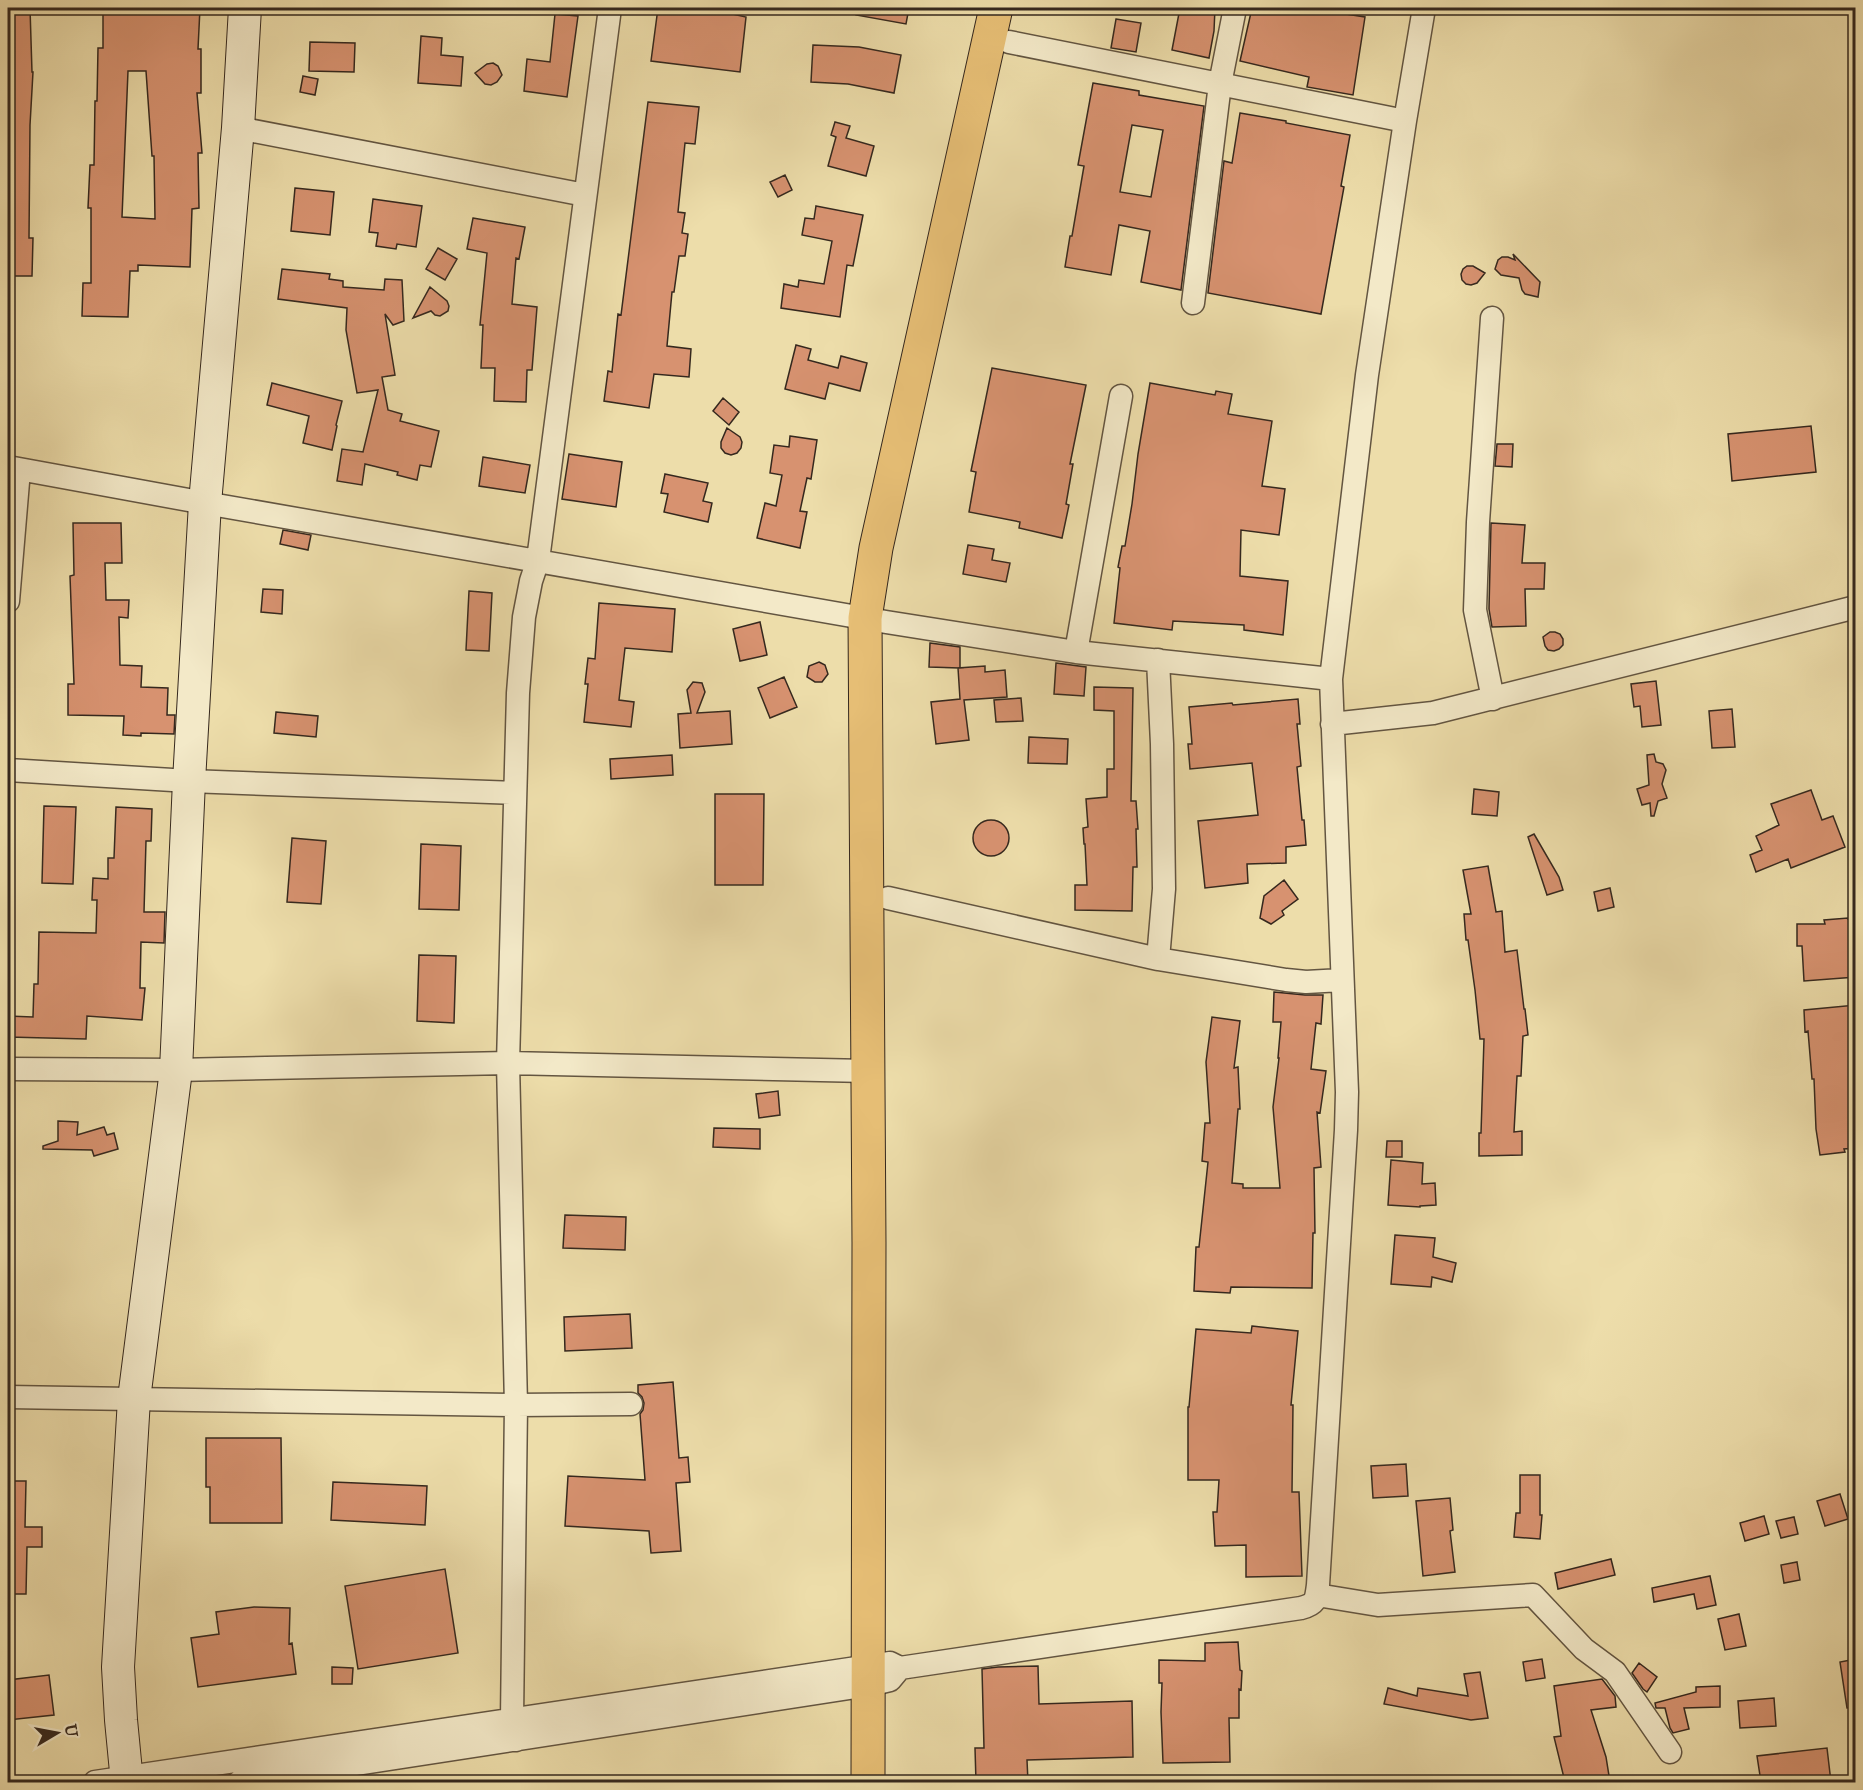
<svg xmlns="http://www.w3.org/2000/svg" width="1863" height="1790" font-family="'IM FELL Great Primer',serif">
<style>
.building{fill:#d79270;stroke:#35281e;stroke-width:1.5;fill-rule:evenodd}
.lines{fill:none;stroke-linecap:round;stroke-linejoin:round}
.street-casing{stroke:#635541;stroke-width:25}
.secondary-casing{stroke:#35281e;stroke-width:34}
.highway-casing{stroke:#35281e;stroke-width:35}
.street{stroke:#f3e9c8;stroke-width:22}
.secondary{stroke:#f3e9c8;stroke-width:32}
.highway{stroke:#e6be75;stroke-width:33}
</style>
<rect width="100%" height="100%" fill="#edddaa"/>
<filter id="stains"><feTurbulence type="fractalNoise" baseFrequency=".00333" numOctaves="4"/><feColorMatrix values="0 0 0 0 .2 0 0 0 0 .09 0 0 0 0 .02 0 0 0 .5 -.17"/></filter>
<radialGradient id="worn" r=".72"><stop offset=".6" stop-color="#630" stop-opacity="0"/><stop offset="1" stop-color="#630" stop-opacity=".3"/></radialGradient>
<path class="building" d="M8 8H30L32 72H33L30 125 29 238H33L32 276H8Z
M103 8H200L198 49H201V93H197L202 153H198L199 208 192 209 190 267 138 265V271H130L128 317 82 316 83 283H91V208H88L90 165H94L95 101H97L98 48H103ZM128 71H146L152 156H154L155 219 122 217Z
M658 8H714V10L746 17 740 72 651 61Z
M857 8H909L906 24 856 15Z
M1180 8H1215L1214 31 1209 58 1172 50Z
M1252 8H1307L1365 17 1353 95 1307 87 1309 77 1240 61Z
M555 14 578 16 567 97 524 91 527 59 550 62Z
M1116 19 1141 23 1136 52 1111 48Z
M421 36 442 38 441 55 463 57 461 86 418 83Z
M310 42 355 43 354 72 309 71Z
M813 45 859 47 901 55 894 93 848 84 811 82Z
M493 63 498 66 502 75 497 82 491 85 485 84 475 73 487 64Z
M303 76 318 79 315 95 300 92Z
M1093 83 1139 91V95L1204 106 1181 290 1141 282 1150 231 1119 225 1111 275 1065 267 1070 236H1072L1084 166 1078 165ZM1132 125 1163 130 1151 197 1120 192Z
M648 102 699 107 695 144 685 143 678 212 685 213 682 233 688 234 685 256H679L674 292H672L667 346 691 349 689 377 654 374 649 408 604 401 608 371 612 372 618 314 621 315Z
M1240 113 1286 121V123L1350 135 1341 186 1344 187 1321 314 1208 293 1224 161 1232 163Z
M835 122 850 126 846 138 874 146 866 176 828 166 836 137 831 135Z
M785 175 792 190 778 197 770 182Z
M295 188 334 192 330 235 291 231Z
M373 199 422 206 416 247 397 244 396 249 376 246 378 233 369 232Z
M816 206 863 215 853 266 847 265 840 317 781 308 784 284 798 287 799 280 824 284 832 241 802 235 805 218 814 219Z
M473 218 525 227 519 259 516 258 512 304 537 307 532 370H527L526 402 494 401 495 368H481L483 325H480L487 253 467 249Z
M438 248 457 259 445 280 426 269Z
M1513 254 1540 282 1538 297 1525 294 1522 290 1519 278 1501 275 1495 269 1498 260 1502 257H1508L1515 260Z
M1467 266H1473L1485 273 1477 283 1471 285 1466 284 1462 280 1461 274 1463 269Z
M282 269 330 274 329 279 343 281V287L384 290 385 279 402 280 404 321 393 325 385 314 395 375 382 377 388 410 402 414 400 421 439 431 431 467 420 465 417 480 397 475 398 472 365 464 362 485 337 481 342 449 363 452 378 390 357 393 346 330 347 308 278 299Z
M430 287 447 301 449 306 448 311 440 316 435 315 431 311 413 318Z
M796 345 811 349 808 360 838 368 841 356 867 363 860 391 829 383 825 399 785 389Z
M992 368 1086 385 1070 464H1073L1066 504 1069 505 1062 538 1019 528 1020 522 969 512 976 472 971 471Z
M272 383 342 401 336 425 337 426 332 450 303 443 309 416 267 405Z
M1150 383 1215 395 1216 391 1232 394 1228 414 1272 421 1262 486 1285 489 1279 535 1241 530 1240 576 1288 581 1283 635 1244 630V625L1173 621 1172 630 1114 623 1120 568 1118 567 1122 546H1125L1132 504 1138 454Z
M723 398 739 412 729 425 713 411Z
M1811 426 1816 472 1732 481 1728 434Z
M727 428 740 437 742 442 741 448 737 453 731 455 725 453 721 448V442Z
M790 436 817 440 811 479 807 478 800 511 807 512 800 548 757 538 765 503 776 506 782 475 770 473 774 445 789 447Z
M1497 444H1513L1512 467 1495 466Z
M569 454 622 462 616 507 562 499Z
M483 457 530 465 525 493 479 486Z
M665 474 708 483 703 501 712 503 708 522 664 512 668 494 661 493Z
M73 523H121L122 563H105L106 600H129L128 618 119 617 120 665 142 666 141 687 168 688 167 715H175L174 734 141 733V736L123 735 124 716 68 715V684H74L70 576 74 575Z
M1491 523 1525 525 1522 563H1545L1544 589H1525L1526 626 1492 627 1489 609Z
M283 530 311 535 308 550 280 544Z
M968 545 994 549 992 560 1010 563 1006 582 963 574Z
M263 589 283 590 282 614 261 612Z
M469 591 492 593 489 651 466 650Z
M599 603 675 609 672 652 625 648 619 700 634 702 631 727 584 722 588 684H585L588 658 595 659Z
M760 622 767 655 740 661 733 629Z
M1550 632H1555L1560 634 1563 639V645L1559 649 1554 651 1548 650 1545 646 1543 637Z
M930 643 960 647V668L929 667Z
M819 662 825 665 828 674 822 682H815L807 677 809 666Z
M1056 663 1086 667 1084 696 1054 694Z
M985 666V672L1005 670 1007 697 964 700 969 740 936 744 931 702 960 699 958 668Z
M784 677 797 707 770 718 758 688Z
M1656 681 1661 725 1642 727 1640 706 1634 707 1631 684Z
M693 682 702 683 705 692 697 713 730 711 732 744 680 748 678 714 691 713 687 690Z
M1094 687 1133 688 1131 801H1136L1138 829H1136L1137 867H1133L1132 911 1075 910V885H1087L1085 844H1084L1083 828 1088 827 1086 799 1107 797V769H1114V711L1094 710Z
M1021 698 1023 721 996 722 994 700Z
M1298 699 1300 724H1297L1301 766 1297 767 1302 820H1304L1306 845 1286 847V863L1247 864 1248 883 1205 888 1198 821 1258 815 1252 763 1190 769 1188 744H1192L1189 707 1232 703 1233 705Z
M1732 709 1735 747 1712 748 1709 711Z
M276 712 318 716 316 737 274 733Z
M1029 737 1068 739 1067 764 1028 763Z
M1654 754 1656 762 1663 764 1666 770 1662 784 1667 798 1658 801 1654 816H1651L1650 803 1642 805 1637 789 1649 785 1647 755Z
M672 755 673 775 611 779 610 759Z
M1474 789 1499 792 1497 816 1472 814Z
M1811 790 1822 820 1833 816 1845 847 1791 868 1788 859 1756 872 1750 855 1762 850 1756 836 1779 825 1771 804Z
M715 794H764L763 885H715Z
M44 806 76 807 73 884 42 883Z
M116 807 152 809 151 841H146L144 912H165L164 943 141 942 140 988H145L142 1020 87 1016 86 1039 8 1037V1016L33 1017 34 984H38L39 932 96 933 97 900H92L93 878 108 879V858H114Z
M973 838a18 18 0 1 1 36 0a18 18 0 1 1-36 0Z
M1534 834 1559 877 1563 890 1547 895 1528 837Z
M292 838 326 841 321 904 287 902Z
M421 844 461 846 459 910 419 909Z
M1488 866 1496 912 1502 911 1505 952 1517 950 1524 1009H1525L1528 1035 1523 1036 1521 1076H1517L1514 1132 1522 1131V1155L1479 1156V1133H1481L1484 1039H1480L1475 990 1468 940H1466L1464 914H1471L1463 870Z
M1284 880 1298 899 1282 911 1284 915 1271 924 1260 918 1264 896Z
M1610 888 1614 907 1598 911 1594 892Z
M1848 918V919L1856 918V977L1804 981 1802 946H1797V924H1825L1824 920Z
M419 955 456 956 454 1023 417 1021Z
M1274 992 1305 995H1323L1321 1024 1316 1023 1311 1069 1326 1071 1320 1113 1317 1112 1321 1167 1314 1168 1315 1233H1313L1312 1288 1231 1287 1230 1293 1194 1291 1196 1247H1199L1208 1162 1202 1161 1205 1123H1210L1206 1062 1212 1017 1240 1021 1234 1068 1238 1067 1240 1109H1238L1232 1183 1243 1184V1188H1280L1273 1107 1279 1058H1278L1281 1022H1273Z
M1856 1005V1148L1844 1149 1845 1152 1820 1155 1816 1129 1814 1079H1812L1808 1031 1805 1032 1804 1010Z
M778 1091 780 1115 759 1118 756 1094Z
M58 1121 78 1122 77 1135 104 1127 107 1135 114 1133 118 1149 94 1156 92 1150 43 1149V1146L58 1141Z
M714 1128 760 1129V1149L713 1147Z
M1387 1141H1402V1157H1386Z
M1391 1160 1423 1163 1422 1184 1435 1183 1436 1205 1420 1206V1207L1388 1205Z
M565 1215 626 1217 625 1250 563 1248Z
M1395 1235 1435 1238 1433 1257 1456 1263 1452 1282 1432 1277 1431 1287 1391 1284Z
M630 1314 632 1348 565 1351 564 1317Z
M1252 1326 1298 1331 1291 1405H1293L1292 1492H1299L1302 1576 1246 1577V1545L1215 1546 1213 1512H1217L1219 1480H1188V1407H1189L1196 1329 1251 1333Z
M673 1382 679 1458 688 1457 690 1482 676 1483 681 1551 651 1553 649 1531 565 1526 568 1476 645 1480 640 1414 643 1410 644 1403 642 1397 638 1393V1385Z
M206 1438H281L282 1523H210V1487H206Z
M1406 1464 1408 1496 1373 1498 1371 1466Z
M1520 1475H1540V1515H1542L1540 1539 1514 1537 1516 1513H1520Z
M8 1481H26L25 1527H42V1547H27L26 1594H8Z
M333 1482 427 1486 425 1525 331 1520Z
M1840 1494 1848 1519 1825 1526 1817 1501Z
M1450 1498 1453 1530 1450 1531 1455 1572 1423 1576 1416 1501Z
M1764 1516 1769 1534 1745 1541 1740 1523Z
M1794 1517 1798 1534 1781 1538 1776 1521Z
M1611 1559 1615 1575 1558 1589 1555 1573Z
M1797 1562 1800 1580 1784 1583 1781 1565Z
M445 1569 458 1653 358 1669 345 1586Z
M1710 1576 1716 1605 1697 1609 1694 1594 1654 1602 1652 1588Z
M254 1607 290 1608 289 1644 292 1643 296 1674 198 1687 191 1638 219 1634 216 1612Z
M1739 1614 1746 1646 1725 1650 1718 1619Z
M1238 1642 1240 1670 1242 1671 1241 1690 1239 1689V1718H1229L1230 1762 1163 1763 1161 1712 1162 1683H1159V1660L1205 1661V1643Z
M1542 1659 1545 1678 1526 1681 1523 1662Z
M1856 1659V1707L1847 1708 1840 1662Z
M1639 1663 1657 1677 1647 1692 1643 1689 1632 1673Z
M1038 1666 1039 1704 1132 1701 1133 1757 1027 1760 1028 1782H976L975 1748H984L982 1669 998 1667Z
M332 1667 353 1668 352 1684H332Z
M1480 1672 1488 1718 1471 1720 1384 1704 1388 1688 1417 1696 1418 1688 1468 1696 1464 1674Z
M49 1675 54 1715 8 1720V1680Z
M1602 1679 1615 1696 1616 1707 1591 1710 1606 1757 1610 1782H1565L1554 1737 1561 1736 1554 1686Z
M1720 1686V1707L1684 1708 1689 1729 1673 1733 1670 1728 1665 1708H1656L1655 1703 1696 1692V1687Z
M1774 1698 1776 1726 1740 1728 1738 1701Z
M1827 1748 1831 1782H1803L1802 1778 1761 1782 1757 1756Z"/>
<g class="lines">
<g class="street-casing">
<path id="street" d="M1009 42 1405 121
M238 128 585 195
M1193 303 1220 84 1235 8
M1492 318 1478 522 1475 610 1493 699
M8 467 205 503 886 622 1076 652 1331 679
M8 601 19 470
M1076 652 1121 396
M1158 660 1162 744 1164 889 1158 959
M1332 724 1433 713 1856 607
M8 770 189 781 514 793
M888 898 1158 959 1286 980 1306 982 1342 980
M8 1069 176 1070 508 1063 867 1071
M8 1397 516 1405 631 1404
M1317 1595 1378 1605 1533 1595 1584 1649 1615 1672 1670 1752
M516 1740 512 1719 516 1405 508 1063 518 693 524 617 531 581 538 560 610 8
M95 1782 890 1663 900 1668 1301 1608C1316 1604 1316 1600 1318 1585L1346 1130 1347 1092 1331 679 1367 375 1405 121 1424 8
M239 1782 869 1685 890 1680 900 1668"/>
</g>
<g class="secondary-casing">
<path id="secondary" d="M127 1782 121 1720 118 1667 134 1399 176 1070 189 781 205 503 238 128 245 8"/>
</g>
<g class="highway-casing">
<path id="highway" d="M868 1782 869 1242 865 618 876 548 996 8"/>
</g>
<use href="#street" class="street"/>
<use href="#secondary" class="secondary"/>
<use href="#highway" class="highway"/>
</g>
<rect width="1863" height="1790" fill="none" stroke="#edddaa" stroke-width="30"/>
<rect x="9" y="9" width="1845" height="1772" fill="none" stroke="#35281e" stroke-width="3"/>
<rect x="15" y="15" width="1833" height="1760" fill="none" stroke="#35281e" stroke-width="1.5"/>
<g transform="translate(57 1733) rotate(80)" stroke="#f3e9c8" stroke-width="4.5" paint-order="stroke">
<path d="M0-4.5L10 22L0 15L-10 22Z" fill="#35281e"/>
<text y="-9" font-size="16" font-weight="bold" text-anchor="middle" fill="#35281e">U</text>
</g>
<rect width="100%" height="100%" filter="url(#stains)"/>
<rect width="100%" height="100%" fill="url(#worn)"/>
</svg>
